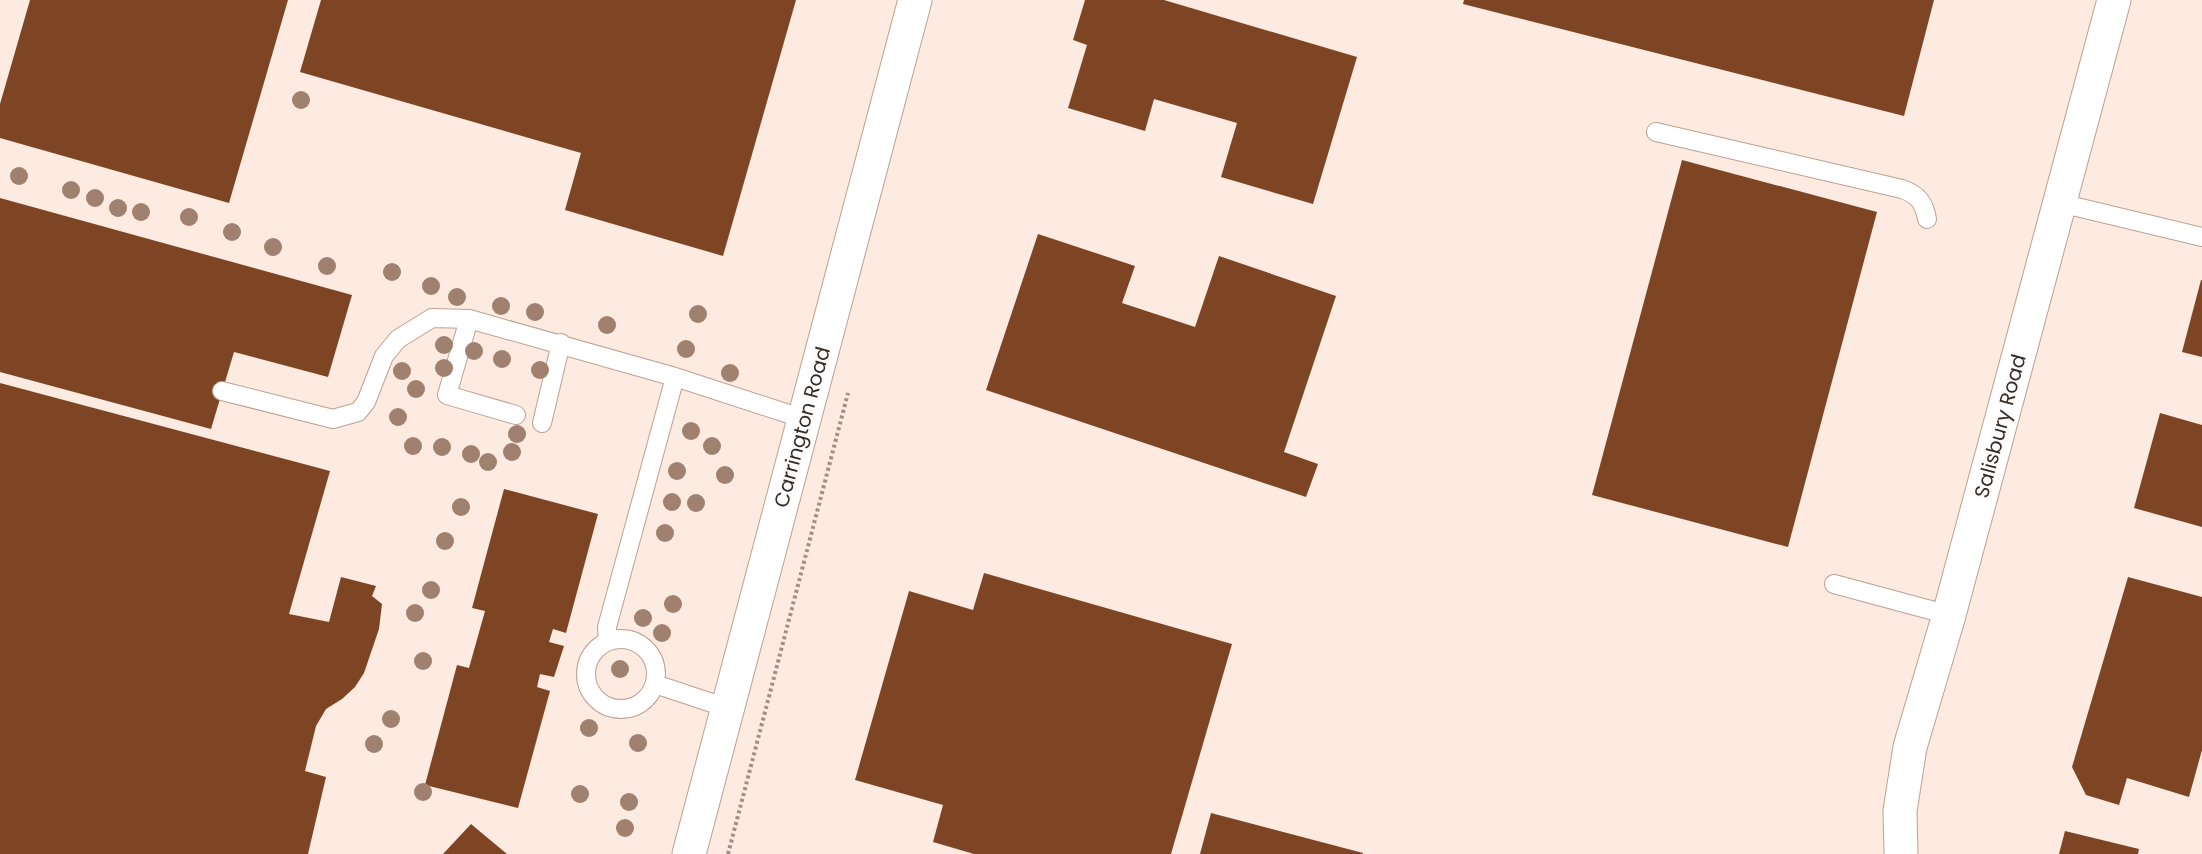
<svg xmlns="http://www.w3.org/2000/svg" width="2202" height="854" font-family="Poppins,sans-serif">
<style>
.building{fill:#7e4524}
.lines{fill:none;stroke-linecap:round;stroke-linejoin:round}
.lane-casing{stroke:#bea091;stroke-width:20}
.street-casing{stroke:#bea091;stroke-width:35}
.secondary-casing{stroke:#bea091;stroke-width:35}
.path{stroke:#9e8f87;stroke-width:4;stroke-dasharray:3 3;stroke-linecap:butt}
.lane{stroke:#fff;stroke-width:18}
.street{stroke:#fff;stroke-width:33}
.secondary{stroke:#fff;stroke-width:33}
.tree{fill:#a0806e}
.labels{text-anchor:middle;dominant-baseline:central;stroke-width:6;stroke-linejoin:round;paint-order:stroke}
.street-label{font-size:20px;fill:#362b25;stroke:#fcfcfc}
</style>
<rect width="100%" height="100%" fill="#fdeae1"/>
<path class="building" d="M30 0H288L229 203 0 138V104Z
M321 0H796L723 256 565 210 581 153 300 72Z
M1085 0H1164L1357 57 1313 204 1221 177 1237 123 1154 99 1145 131 1068 108 1087 45 1073 40Z
M1464 0H1934L1904 116 1463 4Z
M1682 160 1877 212 1788 547 1592 495Z
M0 198 352 295 328 377 234 352 211 429 0 372Z
M1038 234 1135 266 1122 303 1195 327 1219 256 1336 296 1284 452 1318 464 1306 497 986 390Z
M2201 280H2202V357L2182 352Z
M0 383 330 471 289 614 329 622 341 577 376 586 372 596 382 604 379 629 364 673 355 687 342 699 326 709 316 726 305 771 326 777 308 854H0Z
M2160 413 2202 425V527L2134 508Z
M504 489 598 514 566 633 553 629 549 642 564 646 554 677 540 674 537 687 550 691 518 808 425 785 457 665 469 668 485 611 472 608Z
M984 573 1232 644 1171 854H974L933 842 943 805 855 780 909 591 973 610Z
M2128 577 2202 597V750L2189 797 2127 778 2119 805 2086 795 2072 767Z
M1211 813 1363 853V854H1200Z
M471 824 507 854H443Z
M2065 831 2139 849 2138 854H2059Z"/>
<g class="lines">
<g class="lane-casing">
<path id="lane" d="M1656 132 1902 189C1918 195 1924 202 1927 219
M2060 203 2202 237
M469 319 447 395 516 415
M222 391 333 419 358 412 366 402 384 356 398 339 432 318 469 319 675 377
M542 423 561 343
M1834 584 1949 615
M586 674a35 35 0 1 1 70 0a35 35 0 1 1-70 0Z
M608 641 607 627 675 377 804 419
M655 684 727 708"/>
</g>
<g class="street-casing">
<path id="street" d="M1901 854 1900 811 1910 747 1949 615 2114 0"/>
</g>
<g class="secondary-casing">
<path id="secondary" d="M689 854 915 0"/>
</g>
<path class="path" d="M728 854 848 393"/>
<use href="#lane" class="lane"/>
<use href="#street" class="street"/>
<use href="#secondary" class="secondary"/>
</g>
<g class="tree">
<circle cx="301" cy="100" r="9"/>
<circle cx="19" cy="176" r="9"/>
<circle cx="71" cy="190" r="9"/>
<circle cx="95" cy="198" r="9"/>
<circle cx="118" cy="208" r="9"/>
<circle cx="141" cy="212" r="9"/>
<circle cx="189" cy="217" r="9"/>
<circle cx="232" cy="232" r="9"/>
<circle cx="273" cy="247" r="9"/>
<circle cx="327" cy="266" r="9"/>
<circle cx="392" cy="272" r="9"/>
<circle cx="431" cy="286" r="9"/>
<circle cx="457" cy="297" r="9"/>
<circle cx="501" cy="306" r="9"/>
<circle cx="535" cy="312" r="9"/>
<circle cx="698" cy="314" r="9"/>
<circle cx="607" cy="325" r="9"/>
<circle cx="444" cy="345" r="9"/>
<circle cx="686" cy="349" r="9"/>
<circle cx="474" cy="351" r="9"/>
<circle cx="502" cy="359" r="9"/>
<circle cx="444" cy="368" r="9"/>
<circle cx="540" cy="370" r="9"/>
<circle cx="402" cy="371" r="9"/>
<circle cx="730" cy="373" r="9"/>
<circle cx="416" cy="389" r="9"/>
<circle cx="398" cy="417" r="9"/>
<circle cx="691" cy="431" r="9"/>
<circle cx="517" cy="434" r="9"/>
<circle cx="413" cy="446" r="9"/>
<circle cx="712" cy="446" r="9"/>
<circle cx="442" cy="447" r="9"/>
<circle cx="512" cy="452" r="9"/>
<circle cx="471" cy="454" r="9"/>
<circle cx="488" cy="462" r="9"/>
<circle cx="677" cy="471" r="9"/>
<circle cx="725" cy="475" r="9"/>
<circle cx="672" cy="502" r="9"/>
<circle cx="696" cy="503" r="9"/>
<circle cx="461" cy="507" r="9"/>
<circle cx="665" cy="533" r="9"/>
<circle cx="445" cy="541" r="9"/>
<circle cx="431" cy="590" r="9"/>
<circle cx="673" cy="604" r="9"/>
<circle cx="415" cy="613" r="9"/>
<circle cx="643" cy="618" r="9"/>
<circle cx="662" cy="633" r="9"/>
<circle cx="423" cy="661" r="9"/>
<circle cx="620" cy="669" r="9"/>
<circle cx="391" cy="719" r="9"/>
<circle cx="589" cy="728" r="9"/>
<circle cx="638" cy="743" r="9"/>
<circle cx="374" cy="744" r="9"/>
<circle cx="423" cy="792" r="9"/>
<circle cx="580" cy="794" r="9"/>
<circle cx="629" cy="802" r="9"/>
<circle cx="625" cy="828" r="9"/>
</g>
<g class="labels">
<g class="street-label">
<text transform="translate(2000 426) rotate(-75)">Salisbury Road</text>
<text transform="translate(802 427) rotate(-75)">Carrington Road</text>
</g>
</g>
</svg>
